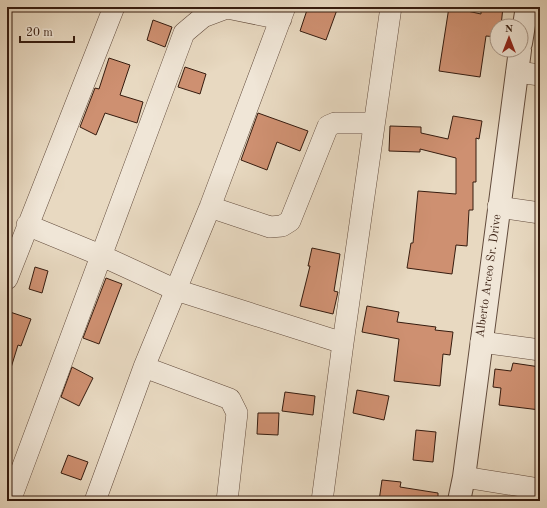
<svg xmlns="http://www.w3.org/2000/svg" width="547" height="508" font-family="'Old Standard TT',serif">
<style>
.building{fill:#ce9071;stroke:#361c0f}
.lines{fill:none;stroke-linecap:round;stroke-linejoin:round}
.minor-casing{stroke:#624b3c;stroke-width:22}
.tertiary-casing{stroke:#624b3c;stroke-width:24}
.minor{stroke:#f0e6d7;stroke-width:21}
.tertiary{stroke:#f0e6d7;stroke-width:22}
.labels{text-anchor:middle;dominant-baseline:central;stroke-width:3.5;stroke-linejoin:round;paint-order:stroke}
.street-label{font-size:12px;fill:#361c0f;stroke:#f0e6d7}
</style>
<rect width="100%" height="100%" fill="#e8d9c1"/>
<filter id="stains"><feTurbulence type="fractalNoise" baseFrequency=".005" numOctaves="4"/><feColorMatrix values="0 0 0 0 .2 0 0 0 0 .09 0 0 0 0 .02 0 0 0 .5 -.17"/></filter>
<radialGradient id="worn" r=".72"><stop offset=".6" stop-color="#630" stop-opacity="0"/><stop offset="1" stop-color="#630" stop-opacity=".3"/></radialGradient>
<path class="building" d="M308 7H338L326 40 300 31Z
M449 7 481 14V7H503L501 26H497V37L486 36 480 77 439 71Z
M153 20 172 27 165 47 147 40Z
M109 58 130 65 120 95 143 102 137 123 105 113 96 135 80 127 95 88 99 89Z
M185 67 206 74 200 94 178 87Z
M258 113 308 131 300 151 277 142 267 170 241 160Z
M453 116 482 121 479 139 476 138V182H473V210H469L467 246 456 245 452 274 407 268 411 243H413L418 191 456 194V158L420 149V152L389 151 390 126 421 127V133L448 139Z
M312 248 340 254 334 291 338 292 333 314 300 306 310 266H308Z
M35 267 48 271 42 293 29 289Z
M106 278 122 284 99 344 83 338Z
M367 306 399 312 397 322 436 327 435 330 453 332 450 355 443 354 440 386 394 381 399 339 362 332Z
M7 311 31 319 21 346 18 345 10 371 7 370Z
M513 363 540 367V410L499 405 501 388 493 387 495 369 511 371Z
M72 367 93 378 79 406 61 397Z
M357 390 389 396 384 420 353 413Z
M285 392 315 396 313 415 282 411Z
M258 413H279L278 435 257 434Z
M416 430 436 432 433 462 413 460Z
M68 455 88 462 81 480 61 473Z
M382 480 401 482 400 487 438 493V501H379Z"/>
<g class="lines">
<g class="minor-casing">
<path id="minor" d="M517 72 540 75
M210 207 270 227 282 226 290 221 328 126 335 123H374
M498 207 540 213
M27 225 100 255 176 290 343 343
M7 279 114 7
M481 342 540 350
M144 367 230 399 237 413 227 501
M464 477 540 489
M10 501 184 33 203 17 227 8 281 19
M95 501 144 367 210 207 285 7
M322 501 343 343 391 7"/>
</g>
<g class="tertiary-casing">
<path id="tertiary" d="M521 43 527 7
M459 501 464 477 520 50"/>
</g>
<use href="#minor" class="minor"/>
<use href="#tertiary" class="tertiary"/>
</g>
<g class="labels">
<g class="street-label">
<text transform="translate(489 276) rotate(-82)">Alberto Arceo Sr. Drive</text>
</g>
</g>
<rect width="547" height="508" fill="none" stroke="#e8d9c1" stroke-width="24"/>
<rect x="8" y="8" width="531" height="492" fill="none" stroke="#361c0f" stroke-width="2"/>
<rect x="12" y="12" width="523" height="484" fill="none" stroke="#361c0f"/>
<g transform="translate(509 38)"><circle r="19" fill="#f0e6d7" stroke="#a69587"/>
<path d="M0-3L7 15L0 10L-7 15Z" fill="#8f2418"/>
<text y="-6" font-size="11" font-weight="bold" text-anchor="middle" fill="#361c0f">N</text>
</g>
<path d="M20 36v6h54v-6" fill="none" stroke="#361c0f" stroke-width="2"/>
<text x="26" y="36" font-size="12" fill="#361c0f" stroke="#f0e6d7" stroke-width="3" paint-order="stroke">20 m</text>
<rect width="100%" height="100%" filter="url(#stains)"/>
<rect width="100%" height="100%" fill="url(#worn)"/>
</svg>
